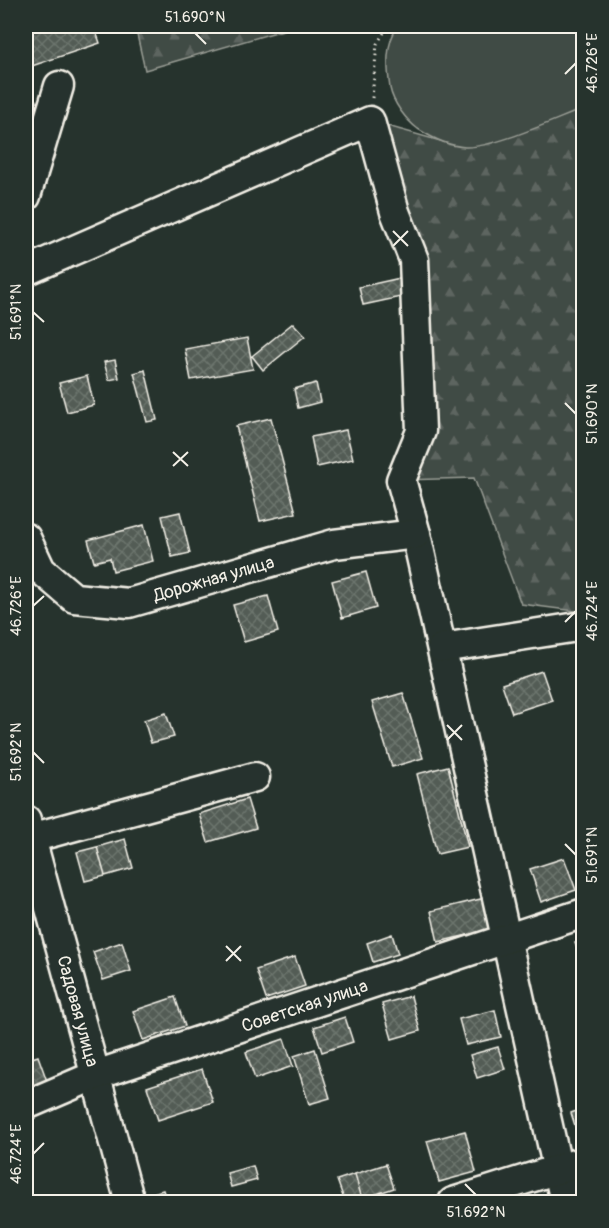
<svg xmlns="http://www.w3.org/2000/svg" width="609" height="1228" font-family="Pangolin,sans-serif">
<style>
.forest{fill:url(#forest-firs);stroke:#9a9e96;stroke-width:1.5}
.pitch{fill:#414b45;stroke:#9a9e96;stroke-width:1.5}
.building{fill:url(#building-cross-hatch);stroke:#f4f1e8;stroke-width:1.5}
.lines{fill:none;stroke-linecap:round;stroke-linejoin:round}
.minor-casing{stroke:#f4f1e8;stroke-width:33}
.path{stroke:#f4f1e8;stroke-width:3;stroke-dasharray:1.5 4.5;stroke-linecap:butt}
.minor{stroke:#26332d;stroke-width:28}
.ticks{fill:none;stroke:#f4f1e8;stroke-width:2}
.labels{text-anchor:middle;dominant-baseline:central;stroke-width:4.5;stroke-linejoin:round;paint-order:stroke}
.street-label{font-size:18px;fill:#f4f1e8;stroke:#26332d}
.neatline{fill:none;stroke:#f4f1e8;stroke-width:2}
.ticks-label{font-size:15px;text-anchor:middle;fill:#f4f1e8}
</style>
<defs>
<pattern id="forest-firs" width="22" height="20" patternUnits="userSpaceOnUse" patternTransform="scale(1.5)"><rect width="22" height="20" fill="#414b45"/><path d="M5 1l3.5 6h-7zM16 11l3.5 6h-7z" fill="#5d6560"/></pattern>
<pattern id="building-cross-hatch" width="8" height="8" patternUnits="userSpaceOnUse" patternTransform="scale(1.5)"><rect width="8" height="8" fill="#525c55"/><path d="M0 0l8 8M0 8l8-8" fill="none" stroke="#6c746d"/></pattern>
</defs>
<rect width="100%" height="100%" fill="#26332d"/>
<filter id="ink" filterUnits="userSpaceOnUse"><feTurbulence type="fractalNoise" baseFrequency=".0167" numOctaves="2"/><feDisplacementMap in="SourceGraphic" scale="12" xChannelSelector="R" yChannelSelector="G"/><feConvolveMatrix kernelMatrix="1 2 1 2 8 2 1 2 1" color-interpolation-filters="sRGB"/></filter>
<g filter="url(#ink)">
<path class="forest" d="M135 26H297L145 70Z
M583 109V612L521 604 474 478 401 480 419 367 414 260 370 121 451 144Z"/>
<path class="pitch" d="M398 26H583V109C554 120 494 148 465 147 447 146 432 138 418 129 406 120 393 103 390 88 387 67 385 44 398 26Z"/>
<path class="building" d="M26 26H94L100 43 26 68Z
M405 277 410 295 363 305 359 287Z
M293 323 305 336 263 370 252 356Z
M247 338 253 369 191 380 185 349Z
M115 360 119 378 109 380 104 362Z
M145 370 157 420 147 422 134 373Z
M87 376 94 405 67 412 59 383Z
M316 383 320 402 298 408 294 389Z
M271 418 296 513 260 521 236 426Z
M346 430 353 459 317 467 311 437Z
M180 512 190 553 172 557 162 516Z
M144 525 153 561 113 571 110 558 94 562 88 540Z
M366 572 376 608 342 618 332 581Z
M268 596 278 632 244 642 233 605Z
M542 671 552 700 512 713 502 684Z
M403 693 423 758 392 767 372 702Z
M166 713 174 737 151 743 144 720Z
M448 766 468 847 437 854 417 774Z
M247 799 256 828 208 842 199 814Z
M125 839 133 868 105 876 97 847Z
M97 847 105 876 85 881 77 852Z
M564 858 576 890 541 902 530 869Z
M485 898 493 929 438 942 431 911Z
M392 934 398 954 373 962 367 943Z
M584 940V968L575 943Z
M122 942 131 971 103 980 93 952Z
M295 957 305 986 266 999 256 970Z
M411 996 420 1031 392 1039 382 1004Z
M175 997 185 1026 143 1040 133 1011Z
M495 1010 501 1037 466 1045 459 1019Z
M345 1017 353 1042 322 1052 314 1027Z
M284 1039 293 1066 255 1079 246 1052Z
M498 1047 505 1069 477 1078 470 1055Z
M315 1049 330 1098 309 1104 294 1056Z
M38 1056 47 1081 26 1088V1060Z
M202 1069 213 1102 158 1120 147 1087Z
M584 1108V1140L580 1141 571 1113Z
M465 1131 476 1172 439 1182 427 1141Z
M386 1164 394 1188 362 1199 355 1174Z
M253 1166 257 1180 231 1187 227 1173Z
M355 1174 362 1199 345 1202 337 1180Z
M163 1190 167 1202H142L140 1197Z"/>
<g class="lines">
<g class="minor-casing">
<g id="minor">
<path d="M26 196 59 86"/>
<path d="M26 271 370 121 395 212 414 260 421 431 401 480 416 534 565 1202"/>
<path id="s1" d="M26 538 41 570 74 598 129 603 334 544 416 534"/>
<path d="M442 648 584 626"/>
<path id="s2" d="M26 820 130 1202"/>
<path d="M31 838 255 777"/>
<path id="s3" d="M26 1105 96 1075 584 913"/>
<path d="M453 1202 584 1161"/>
</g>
</g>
<path class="path" d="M372 98 377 44 388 26"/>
<use href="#minor" class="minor"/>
</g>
</g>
<path class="ticks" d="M195 33 206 44M565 74 576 63M393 231 408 246M393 246 408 231M33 312 44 322M565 403 576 414M173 452 188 466M173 466 188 452M33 606 44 596M565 622 576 611M447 725 462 740M447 740 462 725M33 752 44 763M565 844 576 855M226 946 241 961M226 961 241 946M33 1154 44 1143M465 1184 476 1195"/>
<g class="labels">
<g class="street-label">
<text stroke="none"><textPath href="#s1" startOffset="222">Дорожная улица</textPath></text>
<text stroke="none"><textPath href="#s3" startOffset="296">Советская улица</textPath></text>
<text stroke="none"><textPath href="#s2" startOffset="198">Садовая улица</textPath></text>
</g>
</g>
<rect width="609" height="1228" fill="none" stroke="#26332d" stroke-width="66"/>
<rect x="33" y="33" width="543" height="1162" class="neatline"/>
<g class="ticks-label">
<text x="195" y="22">51.690°N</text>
<text transform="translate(592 63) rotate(-90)" y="5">46.726°E</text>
<text transform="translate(16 312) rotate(-90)" y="5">51.691°N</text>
<text transform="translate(592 414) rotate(-90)" y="5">51.690°N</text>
<text transform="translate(16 606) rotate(-90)" y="5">46.726°E</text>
<text transform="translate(592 611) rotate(-90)" y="5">46.724°E</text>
<text transform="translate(16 752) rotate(-90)" y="5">51.692°N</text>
<text transform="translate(592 855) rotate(-90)" y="5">51.691°N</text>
<text transform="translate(16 1154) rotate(-90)" y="5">46.724°E</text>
<text x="476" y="1217">51.692°N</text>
</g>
</svg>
